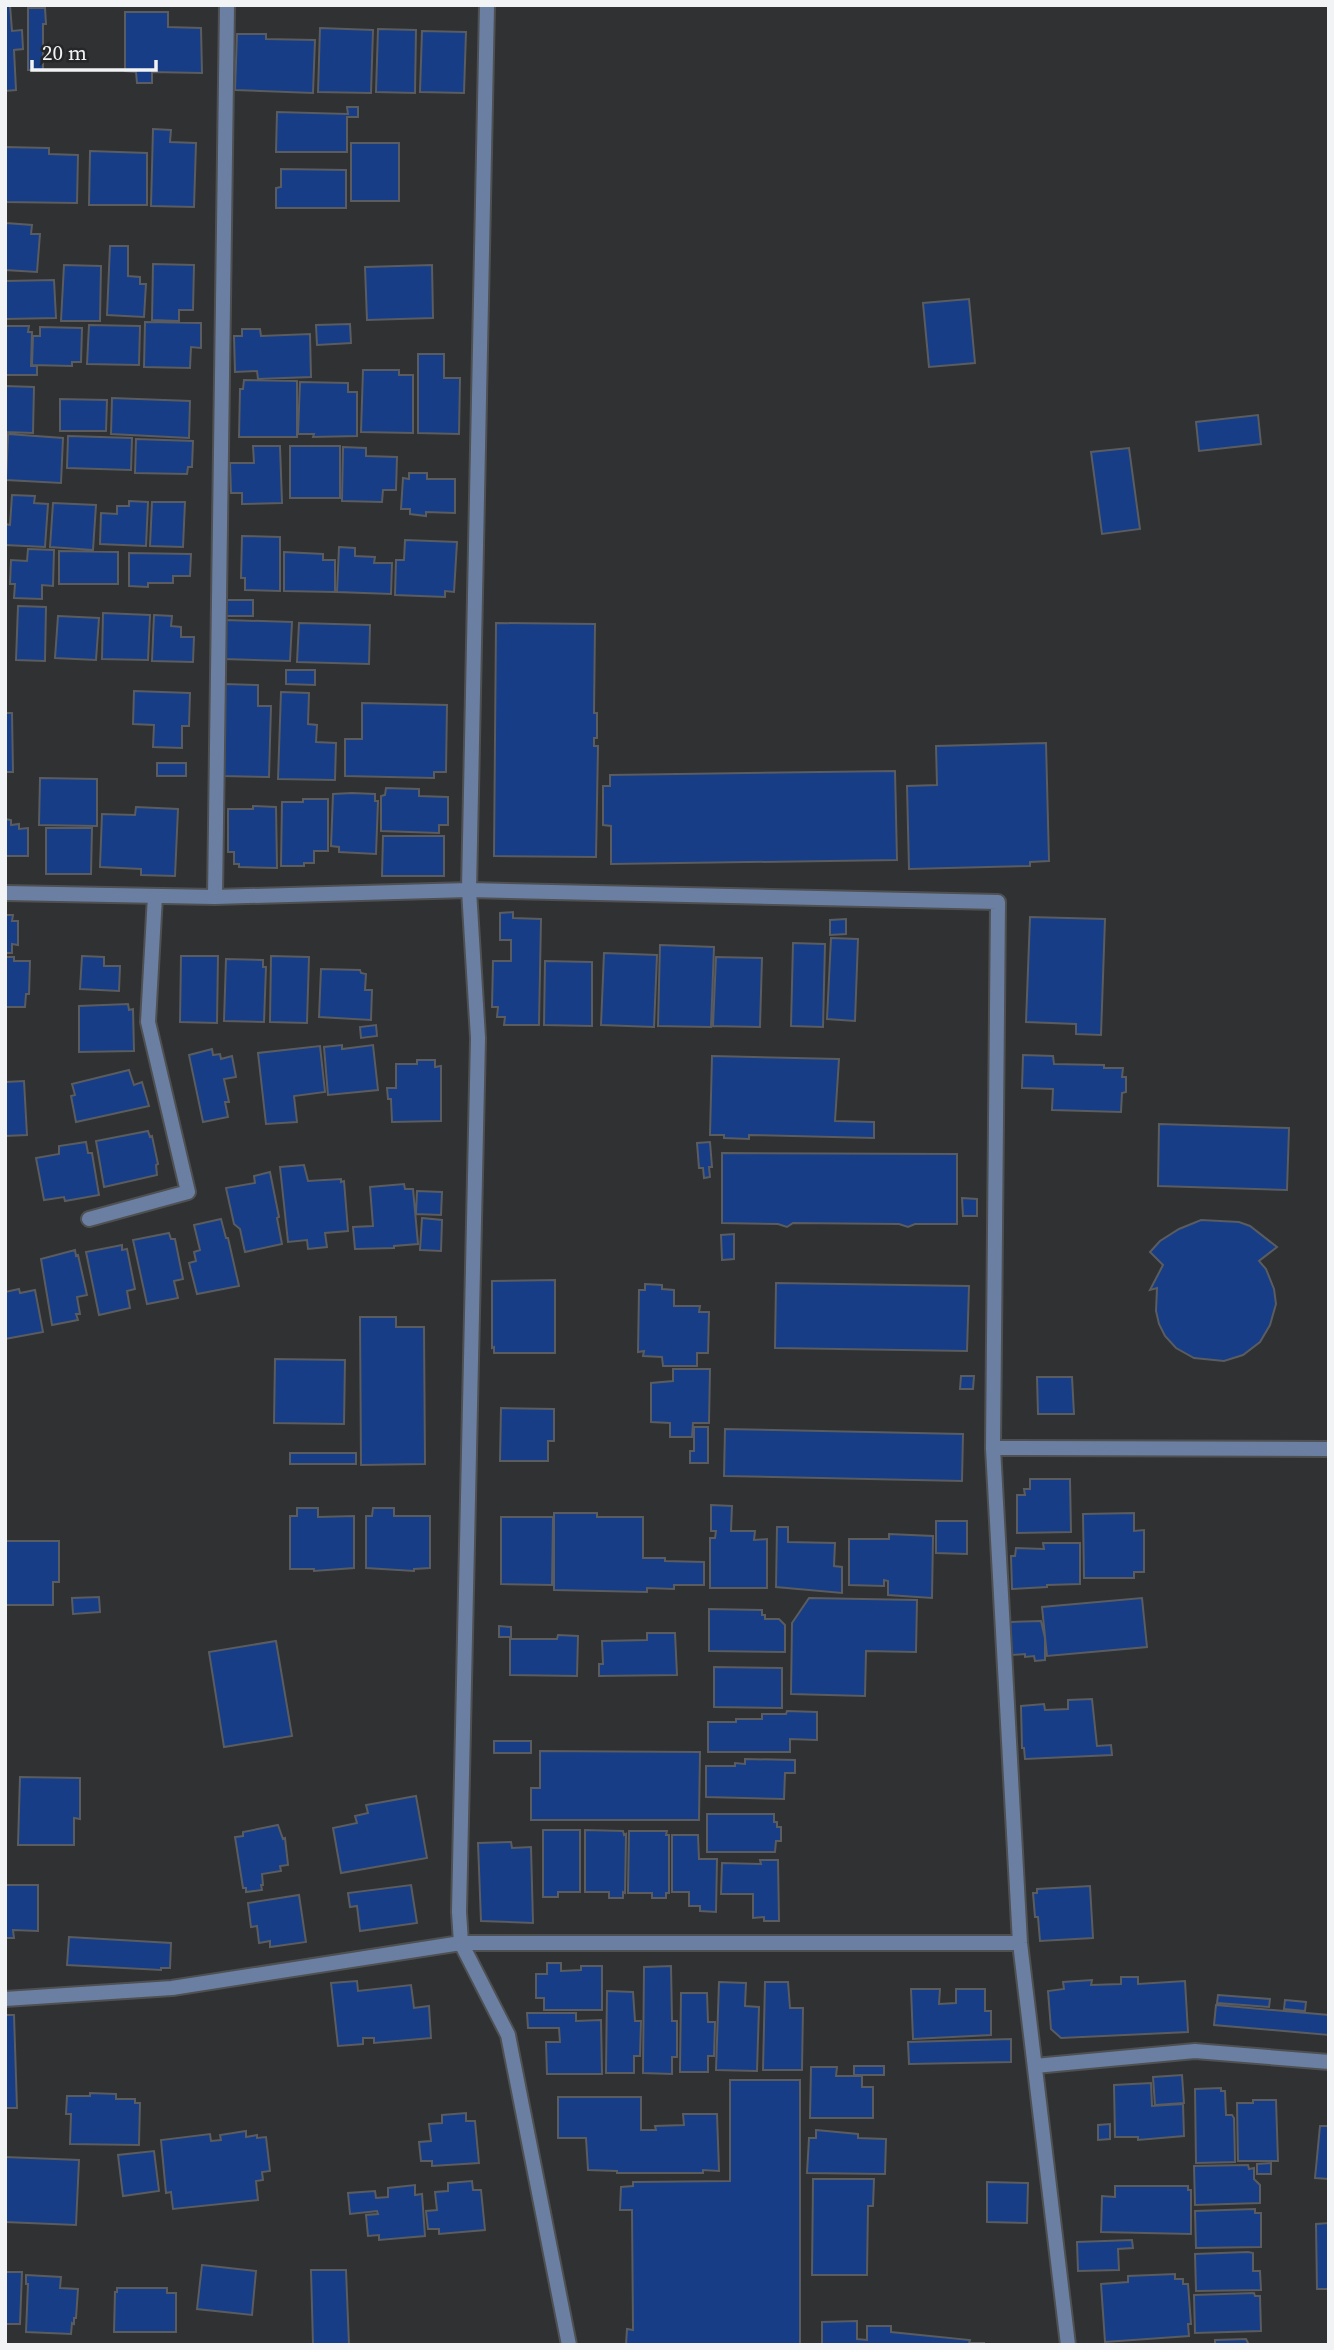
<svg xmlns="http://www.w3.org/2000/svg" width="1334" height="2350" font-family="'Source Serif 4',serif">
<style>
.building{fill:#163d85;stroke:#5a5c5f;stroke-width:2}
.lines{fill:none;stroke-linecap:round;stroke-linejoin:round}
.service-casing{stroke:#4e5052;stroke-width:18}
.minor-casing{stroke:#4e5052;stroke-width:18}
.service{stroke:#6b7fa2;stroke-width:14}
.minor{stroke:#6b7fa2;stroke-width:14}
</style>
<rect width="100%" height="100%" fill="#2f3133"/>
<path class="building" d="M5 5H10L12 31 22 30 23 49 14 50 16 90 5 91Z
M28 8H45L46 24H43V70H28Z
M125 12H168V27L201 28 202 73 152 72V83H137L136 72 125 71Z
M320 28 373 30 371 93 318 92Z
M378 29 416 30 415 93 376 92Z
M422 31 466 32 464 93 420 92Z
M237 34H266V39L315 40 313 93 235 90Z
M347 107H358V117H347V152H276L277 112 348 114Z
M153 129 171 130 170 142 196 143 194 207 151 206Z
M351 143H399V201H351Z
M5 147 49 148V154L78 155 77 203 5 202Z
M90 151 147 153V205H89Z
M281 169 346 170V208H276V188L281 187Z
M5 220 6 223 32 225 31 234H40L37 272 5 270Z
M110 246H128V276L140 277V284H146L144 317 107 315Z
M153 264 194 265 193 310H179V321L152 320Z
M64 265 101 266 100 321H61Z
M432 265 433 318 367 320 365 267Z
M54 280 56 318 5 319V281Z
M969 299 975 363 929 367 923 303Z
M145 322 201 323V348L191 347 190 368 144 367Z
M350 324 351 343 317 345 316 325Z
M89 325 140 326 139 365 87 364Z
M5 326H29L28 332H32L31 366H37V375H5Z
M40 327 82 328 81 362H72V366L32 365 33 336H40Z
M242 329H260L261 336 310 334 311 377 258 379 257 371 235 372 234 336H242Z
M418 354H444V378H460L459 434 418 433Z
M363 370H399V375H413V433L361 432Z
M244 380 297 381V437H239L240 389H243Z
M300 382 348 383V392H357V436L313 437 314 434H298Z
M5 386 34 387 33 433 5 432Z
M112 398 190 401 189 438 111 434Z
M60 399 107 400 106 431H60Z
M1258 415 1261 444 1199 451 1196 422Z
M8 434 63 438 61 483 6 480Z
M68 436 132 438 131 470 67 468Z
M136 439 193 441 192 467H188L187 474 135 473Z
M253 446H280L282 503 242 504V493H231L230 463H254Z
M290 446H340V498H290Z
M343 447 366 448V456L397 457 396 490H383L382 502 342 501Z
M1129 448 1140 529 1102 534 1091 452Z
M409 473H427V479H455V513L426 512V516L410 514V509H401L403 478 409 479Z
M12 495 35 496 34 503 48 504 45 547 5 545 6 524 10 525Z
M129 501 148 502 146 546 100 544 101 513 117 514V506H129Z
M152 502H185L183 547 150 546Z
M53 503 96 505 93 550 50 547Z
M242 536 280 537V591L245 590V578H241Z
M405 540 457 542 454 592 445 591V597L395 595 396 560H404Z
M339 547 355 548V556L375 557 374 563H392L391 594 337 592Z
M28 549 54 550 53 586 42 585V599L14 598 15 584H10L11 560 27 561Z
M59 551 118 552V584H59Z
M284 552 323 554V560H335V592L284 591Z
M129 553 191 554 190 576H173V583H148V587L129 586Z
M226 600H253V616H226Z
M18 606 46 607 45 661 16 660Z
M103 613 150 615 148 660 102 659Z
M154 615 172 616 171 626 181 627V637H194L193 662 152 661Z
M58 616 99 618 96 660 55 658Z
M225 620 292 622 290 661 224 659Z
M299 623 370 625 369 664 297 662Z
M496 623 595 624 594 713H597V738H594V746H598L596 857 494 856Z
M286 670H315V685L286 684Z
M225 684 258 685V706H271L269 777 223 776Z
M134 691 190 693 189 726H182V748L153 747 154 725 133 724Z
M281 692 309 693 308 724 317 725 316 742 336 743 335 780 278 779Z
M362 703 447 705 446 772H434V778L345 776V739H362Z
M5 713H12L13 772H5Z
M1046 743 1049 861 1030 862V866L909 869 907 786 937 785 936 746Z
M157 763H186V776H157Z
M895 771 897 860 611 864V826L603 825V786H610V775Z
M40 778 97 779V826L39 825Z
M386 788 419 789V796L448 797V825H439V833L381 831V796L385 795Z
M352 793 375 794V801H378L376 854 339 852V847L331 846 333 794Z
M303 799H328V851H314V863H304V866H281L282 802H303Z
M253 806 276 807 277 868 239 867V864H234V852H228V809H253Z
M136 807 178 809 175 876 141 875V869L100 867 102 814 135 815Z
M5 819 11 820V825L19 824V829L28 828V856H5Z
M46 828H92L91 874H46Z
M383 836H444V876H382Z
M513 912V918L541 919 539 1025H504L505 1017H497L498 1007H492L493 961H511V940H500V913Z
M5 915H13L12 921H18V945L12 944V953H5Z
M1030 917 1105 919 1101 1035 1076 1034V1024L1026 1022Z
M846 919V934L830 935V920Z
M831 938 858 939 855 1021 827 1019Z
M793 943 825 944 823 1027 791 1026Z
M660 945 714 947 711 1027 658 1026Z
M604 953 657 955 654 1027 601 1025Z
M82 956 104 957V966H120L119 991 80 989Z
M181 956H218L217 1023 180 1022Z
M271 956 309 957 307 1023 270 1022Z
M5 957H14V961H30L29 994H26L25 1007H5Z
M716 957 762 958 760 1027 713 1026Z
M226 959 263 960V967H266L264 1022 224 1021Z
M545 961 592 962V1026L544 1025Z
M321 969 360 970 361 973 366 974 365 990H372L371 1020 319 1017Z
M128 1004 129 1010 133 1009 134 1051 79 1052V1006Z
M376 1025 377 1036 361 1038 360 1027Z
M342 1045V1049L373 1045 378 1090 328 1095 324 1047Z
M320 1046 325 1092 294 1096 297 1122 266 1124 258 1053Z
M212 1049 213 1055 220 1054 221 1059 232 1056 236 1077 224 1079 229 1102H225L228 1117 203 1122 189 1055Z
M1023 1055 1053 1056 1054 1064 1104 1065V1068H1123L1122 1077H1126V1092L1122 1093 1121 1112 1052 1110 1053 1089 1022 1088Z
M712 1056 839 1059 835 1121 874 1122V1138L749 1135V1139L724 1138V1135H710Z
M417 1060H435V1067L441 1066V1121L392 1122 391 1099H388L387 1088H396V1064H417Z
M129 1070 134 1085 142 1082 149 1106 76 1122 71 1096 75 1095 72 1084Z
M24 1081 27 1135 5 1136V1082Z
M1159 1124 1289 1128 1287 1190 1158 1186Z
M148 1131 150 1137 152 1136 158 1164 156 1165 157 1175 104 1187 96 1141Z
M86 1142 88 1153H92L99 1195 65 1201 64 1197 44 1200 36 1158 59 1154V1146Z
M710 1142 712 1167H709L710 1177 704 1178 703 1168H699L697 1143Z
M722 1153 957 1154V1224H915L908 1227 899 1224 793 1223 787 1227 778 1224 722 1223Z
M304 1165 308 1181 341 1179V1182L344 1181 348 1231 325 1233 327 1247 308 1249 307 1240 288 1242 280 1167Z
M270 1172 279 1217 277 1218 282 1244 245 1252 240 1229 234 1224 226 1188 255 1183 254 1176Z
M404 1184 405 1189H413L418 1244 394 1246V1248L355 1249 353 1227 373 1226 370 1187Z
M417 1191 442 1192 441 1215 416 1214Z
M962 1198 977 1199V1216H963Z
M422 1218 442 1220 441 1251 420 1250Z
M221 1219 226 1238H228L239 1286 197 1294 189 1263 196 1261 194 1252 200 1250 194 1225Z
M1201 1220 1239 1222 1250 1226 1277 1247 1259 1261 1266 1269 1274 1289 1276 1304 1270 1325 1260 1342 1243 1355 1224 1361 1194 1358 1176 1348 1165 1336 1159 1324 1156 1311 1157 1288 1150 1290 1163 1265 1150 1252 1160 1241 1179 1229Z
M169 1233 171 1239H175L183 1279 174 1281 178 1298 147 1304 133 1240Z
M734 1234V1259L722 1260 721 1235Z
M122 1245V1250L127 1249 135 1289 127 1291 130 1308 99 1315 86 1252Z
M75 1250 76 1256 78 1255 87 1295 77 1297 80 1314H76L78 1320 52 1325 41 1259Z
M555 1280V1353H494V1347L492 1348V1281Z
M776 1283 969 1286 967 1351 775 1348Z
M645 1284 662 1285V1289L674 1290V1306H700L699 1312H709L708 1353H697V1366H663L662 1357 643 1356 644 1351 638 1352 639 1290H645Z
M19 1289 20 1293 35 1290 43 1332 5 1339V1292Z
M360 1317H396V1327H424L425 1464 361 1465Z
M275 1359 345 1360 344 1424 274 1423Z
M673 1369H710L709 1423H693L692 1437H670V1423L651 1422V1383L673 1381Z
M961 1376H974L973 1389H960Z
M1037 1377H1072L1074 1414H1038Z
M501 1408 554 1409V1441H548V1461H500Z
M694 1427H708V1463H690V1451H694Z
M725 1429 963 1434 962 1481 724 1476Z
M290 1453H356V1464H290Z
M1030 1479H1070L1071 1532 1017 1533V1495H1025L1024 1489H1030Z
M711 1505 732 1506 731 1531H755L754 1540 767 1539V1588H710V1538H715L716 1531H711Z
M297 1508H318V1517L354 1516V1568L314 1571V1569H290V1516H297Z
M373 1508H394V1516H430V1568L414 1569V1571L366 1568V1516H372Z
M554 1513H597V1517H643V1558H665V1561L704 1562V1585H674V1589L647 1588V1592L554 1590Z
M1134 1513V1531L1144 1530V1572H1134V1578H1084L1083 1514Z
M501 1517H553L552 1585 501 1584Z
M936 1521H967V1554L936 1553Z
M777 1527H788V1542L835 1543 834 1566 842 1567V1593L776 1587Z
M889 1534 933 1536 932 1598 888 1595V1581L884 1580V1586L849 1585V1539H889Z
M5 1541H59V1582H53V1605H5Z
M1043 1543H1080V1584L1047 1585V1587L1012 1589 1011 1556H1015L1016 1548 1044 1549Z
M99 1597 100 1612 73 1614 72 1598Z
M809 1598 917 1600 916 1652 866 1651 865 1696 791 1694 792 1623Z
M1142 1598 1147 1647 1047 1656 1042 1607Z
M709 1609 762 1610V1615H765V1619H779L785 1625V1652L709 1651Z
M1041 1621 1045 1638V1660L1035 1661 1034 1656 1025 1657V1654L1012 1655 1009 1626 1011 1622Z
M499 1626 511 1627V1637H499Z
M647 1633H675L677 1675 599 1676V1664H603L602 1641 647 1640Z
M558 1635 578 1636 577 1676 510 1675V1639H557Z
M276 1641 292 1736 224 1747 209 1652Z
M714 1667 782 1668V1708L714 1707Z
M1092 1699 1097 1746 1111 1745 1112 1755 1025 1759 1024 1748H1022L1021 1706 1044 1704 1045 1710 1068 1709V1700Z
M787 1711 817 1712V1740L790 1739V1752H708V1722H736V1719H762V1714H786Z
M494 1741H531V1753H494Z
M540 1751 700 1752 699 1820H531V1788H540Z
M745 1759 795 1760V1773H785L784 1799 706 1797V1766H735V1763L745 1764Z
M20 1777 80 1778V1819L74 1818V1845H18Z
M416 1796 427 1858 341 1873 333 1828 357 1823 355 1816 368 1813 366 1805Z
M707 1814H774V1822H777V1827H781V1841H776L775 1852H707Z
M278 1825 283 1839 285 1838 288 1865 280 1866 281 1871 262 1874 263 1885H261L262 1890 246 1892V1888H243L235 1837 243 1836V1832Z
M543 1830H580V1892H558V1897H543Z
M585 1830 623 1831 624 1835 626 1834 625 1893 623 1892V1898H609V1892H585Z
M629 1831H667L666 1835H669V1893H666V1898H652V1893H628Z
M672 1835H698L699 1859H717L716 1912 700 1911V1906H689V1892H672Z
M511 1842 512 1848 531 1847 533 1923 481 1921 478 1843Z
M760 1860H778L779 1921H764V1917L753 1918V1894H721L722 1863 761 1864Z
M5 1885H38V1931L13 1930 14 1938H5Z
M411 1885 417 1923 360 1931 357 1906 350 1907 348 1893Z
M1090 1886 1093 1938 1040 1941 1038 1917H1035L1033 1893H1037V1889Z
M299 1895 306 1942 270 1947V1941L259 1943 257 1926 251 1927 248 1903Z
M69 1937 171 1943 170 1968H161V1970L67 1965Z
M547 1963H561V1971L581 1970V1966H602V2010H544V1998H536V1974H547Z
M671 1966 672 2021H677V2057H672V2074L643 2073 644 1967Z
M1121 1977H1138V1984L1185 1981 1188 2032 1061 2038 1051 2029 1048 1991 1064 1989 1063 1982 1092 1980 1091 1985 1121 1984Z
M357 1981 358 1991 411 1985 414 2008 429 2006 431 2038 374 2043V2038H363V2044L338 2046 331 1983Z
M719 1982 746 1983 745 2006 759 2007 757 2071 716 2070Z
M765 1982H788L790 2008H803L802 2070H763Z
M911 1989H940L939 2004 956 2003V1989H985V2011H991V2035L913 2039Z
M607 1991 633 1992 635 2021H641L640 2056H634V2073H606Z
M681 1993H707L708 2022H715L714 2056H708V2072H680Z
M1218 1995 1270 1999 1269 2007 1217 2003Z
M1285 2000 1306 2002 1305 2011 1284 2009Z
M1216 2005 1329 2015V2035L1214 2025Z
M527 2013H576V2021L601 2020 602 2074H547L546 2042H560L559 2028H528Z
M5 2015H14L17 2108H5Z
M1011 2039V2062L909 2064 908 2042Z
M854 2066H884V2075H854Z
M811 2067H837L836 2076H862V2087H873V2118H810Z
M1182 2075 1184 2103 1155 2105 1153 2077Z
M730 2080H800V2345H626L627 2329 633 2330 632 2210H620L621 2187 633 2186V2182L730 2181Z
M1151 2083 1152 2106 1183 2104 1184 2136 1138 2140V2137H1115L1114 2085Z
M1221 2088V2091H1225L1226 2115H1232L1234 2118 1235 2162 1196 2163 1195 2089Z
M90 2093 116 2094V2099H135V2103H140L139 2145 70 2144 71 2114H66L67 2096H90Z
M558 2097H641V2130H656L655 2126 684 2125 683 2114H717L719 2171 703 2170V2173H617V2171L588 2170 586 2138H558Z
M1253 2100H1276L1278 2161H1238L1237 2103H1253Z
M466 2113V2121H475L479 2163 432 2166V2161H421L419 2142 431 2141 429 2124 442 2123V2115Z
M1110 2124V2139L1098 2140V2125Z
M1320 2126H1329V2179L1315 2178Z
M816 2130 858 2134V2138L886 2139 885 2174 807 2173 809 2138H816Z
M246 2131V2137L257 2135V2138L266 2137 270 2171 262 2172 263 2180 256 2181 258 2200 173 2209 171 2192 166 2193 161 2140 210 2134 211 2141 221 2140 220 2135Z
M154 2151 159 2191 123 2196 118 2155Z
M5 2157 79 2160 76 2225 5 2222Z
M1271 2163V2174H1257V2164Z
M1248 2165 1249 2169 1254 2168V2179L1260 2185V2203L1195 2205 1194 2166Z
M813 2179H874L873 2206H868L867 2275H812Z
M472 2181 473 2190H481L485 2230 439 2234V2229H428L426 2211 437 2210 435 2192 448 2191V2183Z
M987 2182 1028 2183 1027 2223 987 2222Z
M415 2185V2195L422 2194 425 2236 379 2240V2235L368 2236 366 2215 378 2214 377 2211 350 2214 348 2193 375 2191 376 2198 388 2197V2188Z
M1115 2186H1188V2190H1191V2234L1101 2232 1102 2196 1115 2197Z
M1255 2209V2213H1261V2247L1196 2248 1195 2211Z
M1329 2223V2289H1317L1316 2224Z
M1132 2240 1133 2248 1118 2249 1119 2270 1078 2271 1077 2242Z
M1248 2252 1253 2253V2271H1260L1261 2290 1196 2291 1195 2254Z
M202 2265 256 2271 252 2315 197 2309Z
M311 2270H346L349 2345H313Z
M5 2272H22L20 2324H5Z
M1175 2274V2279H1183V2284H1188L1191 2324H1188L1189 2336 1105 2342 1101 2284 1128 2282V2276Z
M26 2275 61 2277 60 2288 78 2289 76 2318H74V2324L72 2323 71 2334 26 2332 28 2284H26Z
M117 2288H167V2293H176V2332H114L115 2292H117Z
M1254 2293 1255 2296H1260L1261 2331 1195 2333 1194 2295Z
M857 2321V2339L867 2340V2326H891V2332L970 2340 969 2343H984V2345H822V2322Z
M1246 2339 1249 2345H1215V2340Z"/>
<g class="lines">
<g class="service-casing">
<path id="service" d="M89 1219 188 1192 148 1022 155 896"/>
</g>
<g class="minor-casing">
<path id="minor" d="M487 5 469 890 478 1038 459 1912 461 1943 508 2035 569 2345
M5 893 215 897 469 890 998 902 993 1448 1020 1943 1068 2345
M215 897 227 5
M993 1448 1329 1449
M5 1999 172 1988 461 1943H1020
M1035 2066 1195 2051 1329 2062"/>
</g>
<use href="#service" class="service"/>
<use href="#minor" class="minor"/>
</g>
<rect width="1334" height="2350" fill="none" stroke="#f2f3f5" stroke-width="14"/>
<path d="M32 60v10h124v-10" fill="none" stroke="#f2f3f5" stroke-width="3.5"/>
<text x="42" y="60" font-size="21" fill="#f2f3f5" stroke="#252729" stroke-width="5" paint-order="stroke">20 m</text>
</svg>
